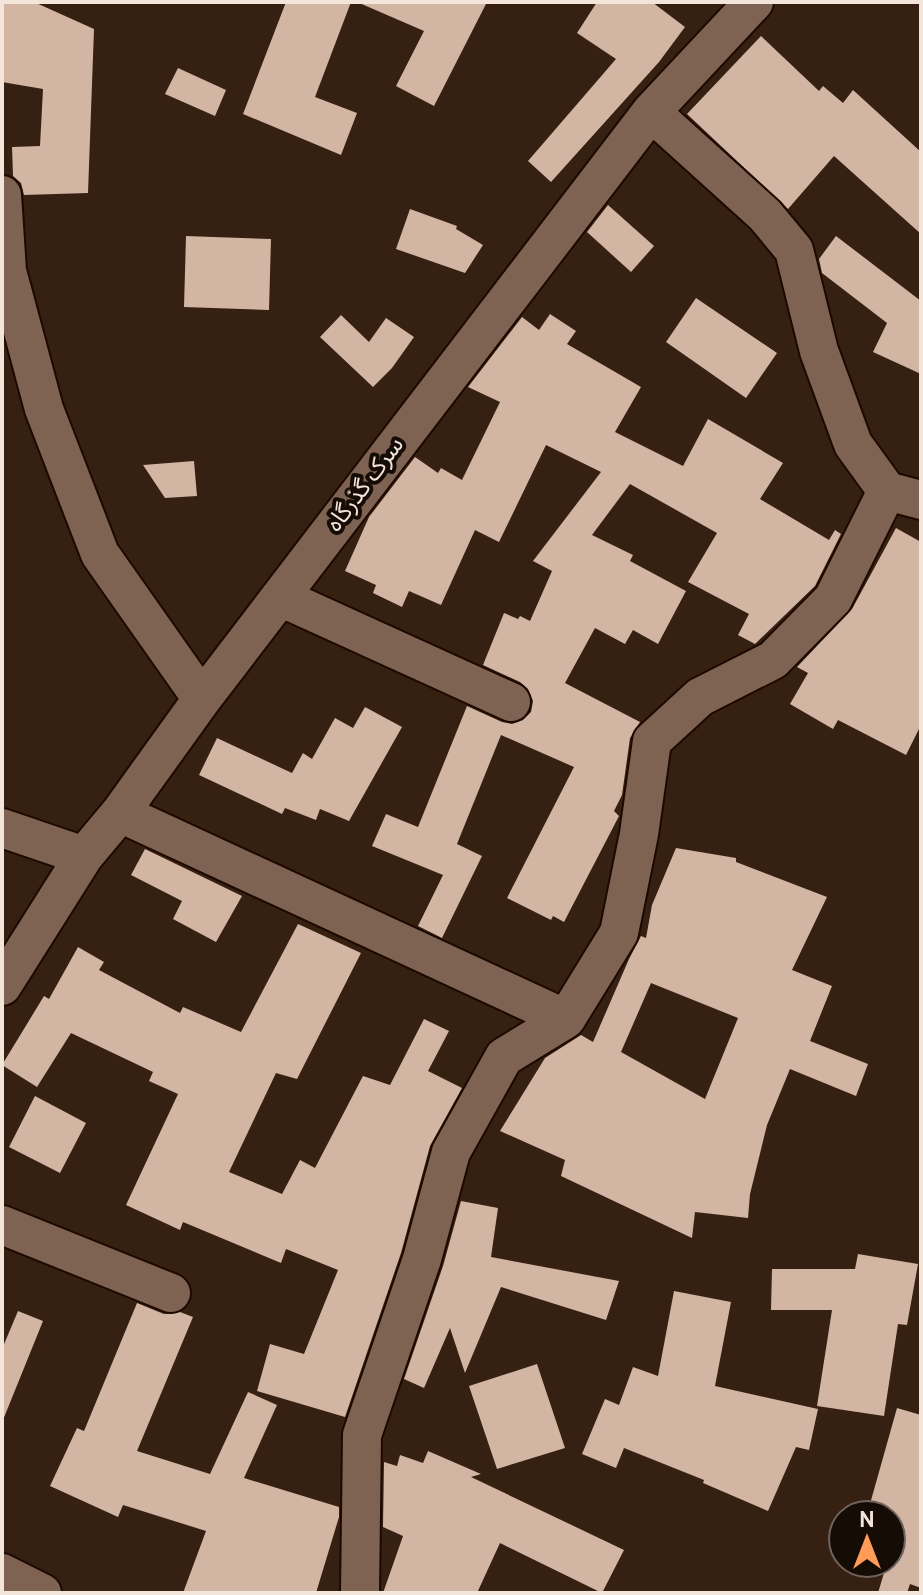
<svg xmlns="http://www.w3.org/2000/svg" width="923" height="1595" font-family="Overpass,'Noto Sans Arabic',sans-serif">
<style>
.building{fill:#d3b5a3;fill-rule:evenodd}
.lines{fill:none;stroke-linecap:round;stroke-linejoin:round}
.minor-casing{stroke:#1d0900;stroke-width:42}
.minor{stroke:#7e6353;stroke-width:38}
.labels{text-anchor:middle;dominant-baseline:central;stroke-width:8;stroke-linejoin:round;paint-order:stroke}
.street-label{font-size:24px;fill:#f4e5db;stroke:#160c06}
</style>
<rect width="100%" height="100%" fill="#362011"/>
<path class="building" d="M2 2H34L94 29 88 193 24 195 21 183 13 176 12 147 40 146 43 89 2 82Z
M286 2H351L315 97 357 113 341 155 243 114Z
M357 2H487L434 106 396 86 424 31Z
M597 2H652L685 27 659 62 551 182 528 161 616 59 577 33Z
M761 36 819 91 823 86 843 103 853 90 921 152V234L834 156 788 209 687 114Z
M178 68 226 90 215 116 165 94Z
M608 205 654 246 631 272 587 232Z
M410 209 457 226 456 229 483 245 465 273 396 249Z
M186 236 271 239 269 310 184 307Z
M836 236 921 301V374L873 352 887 323 822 273 819 259Z
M696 298 777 353 746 398 666 342Z
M550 314 576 331 567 344 641 387 615 432 683 466 708 419 783 463 760 499 829 540 835 530 841 534 815 586 755 644 738 635 749 614 688 582 717 533 630 484 592 535 633 555 630 561 686 591 658 644 633 630 625 644 595 628 565 683 640 722 630 738 622 795 614 811 619 816 564 922 553 916 551 920 507 898 574 767 501 735 457 844 482 856 442 938 418 926 443 875 372 846 386 814 418 827 467 706 502 722 512 724 523 720 531 712 533 701 528 689 520 682 483 665 504 613 518 619 520 616 530 621 552 571 533 561 601 472 546 445 499 542 475 530 441 605 409 591 402 607 373 593 376 585 345 571 369 517 415 457 438 473 441 468 462 480 500 402 468 387 522 317 539 330Z
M341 315 369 342 386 318 414 337 392 368 373 387 320 337Z
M194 461 197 496 165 498 143 465Z
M896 528 921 542V725L906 755 838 720 833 729 790 704 808 673 797 667 852 609Z
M365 707 402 727 349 821 320 809 316 820 285 808 282 814 199 775 217 738 292 773 303 753 312 759 335 718 353 728Z
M676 848 736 858V862L827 897 792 970 832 986 810 1041 868 1064 856 1096 790 1069 767 1125 750 1194 748 1218 695 1212 692 1238 561 1176 565 1160 500 1131 545 1058 581 1035 593 1042 629 959 641 936 646 938 652 905ZM651 983 738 1018 705 1099 621 1052Z
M145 849 242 896 216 942 173 919 182 901 131 875Z
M298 924 361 953 297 1079 276 1073 229 1172 282 1194 300 1160 315 1168 363 1076 390 1085 424 1019 449 1031 428 1071 462 1088 430 1146 401 1253 345 1417 257 1391 270 1344 304 1354 338 1270 286 1249 281 1263 183 1222 180 1230 126 1205 178 1094 149 1081 153 1072 71 1033 37 1087 2 1065 44 996 49 999 78 947 104 962 99 970 180 1013 183 1007 241 1032Z
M35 1096 86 1123 60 1173 9 1147Z
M461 1201 498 1208 491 1257 619 1281 606 1320 501 1287 465 1373 450 1328 424 1388 404 1379 443 1266Z
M858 1254 918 1264 907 1325 898 1324 884 1416 817 1406 832 1310H771L772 1269H855Z
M674 1291 731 1302 715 1386 818 1409 809 1450 796 1447 768 1511 703 1483 704 1480 624 1448 616 1468 582 1454 605 1399 619 1405 633 1367 658 1376Z
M137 1303 164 1314 180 1312 193 1317 137 1451 210 1474 248 1392 277 1405 244 1478 339 1507V1517L316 1593H183L206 1531 123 1505 118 1517 50 1486 77 1428 84 1431Z
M18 1311 43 1321 3 1420 2 1349Z
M537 1364 565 1448 497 1469 469 1386Z
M897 1408 921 1415V1588L910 1584 907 1593H878L887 1563H891V1550L900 1520 891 1518V1515L868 1511Z
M428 1451 481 1474 471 1477 624 1550 602 1593 500 1543 477 1593H383L403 1536 383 1527 384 1462 397 1466 400 1455 423 1463Z"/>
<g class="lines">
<g class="minor-casing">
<path id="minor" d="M651 112 765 215 794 250 819 351 853 444 887 491 921 500
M2 195 7 271 44 409 100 554 202 699
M280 597 511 702
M120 813 566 1019
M2 828 84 856
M2 986 84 856 120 813 202 699 651 112 754 2
M2 1225 171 1293
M2 1573 42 1593
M360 1593 362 1435 422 1259 451 1152 504 1057 566 1019 619 933 639 834 652 741 700 697 773 660 833 599 887 491"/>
</g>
<use href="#minor" class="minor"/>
</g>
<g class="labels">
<g class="street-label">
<text transform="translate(366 485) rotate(-53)">سرک گذرگاه</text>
</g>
</g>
<rect width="923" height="1595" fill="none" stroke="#f4e5db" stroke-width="8"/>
<g transform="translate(867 1539)"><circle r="38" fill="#160c06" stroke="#6f635b" stroke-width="2"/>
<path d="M0-6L14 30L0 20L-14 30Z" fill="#fe9c58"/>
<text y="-12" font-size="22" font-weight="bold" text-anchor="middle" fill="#f4e5db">N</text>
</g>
</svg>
